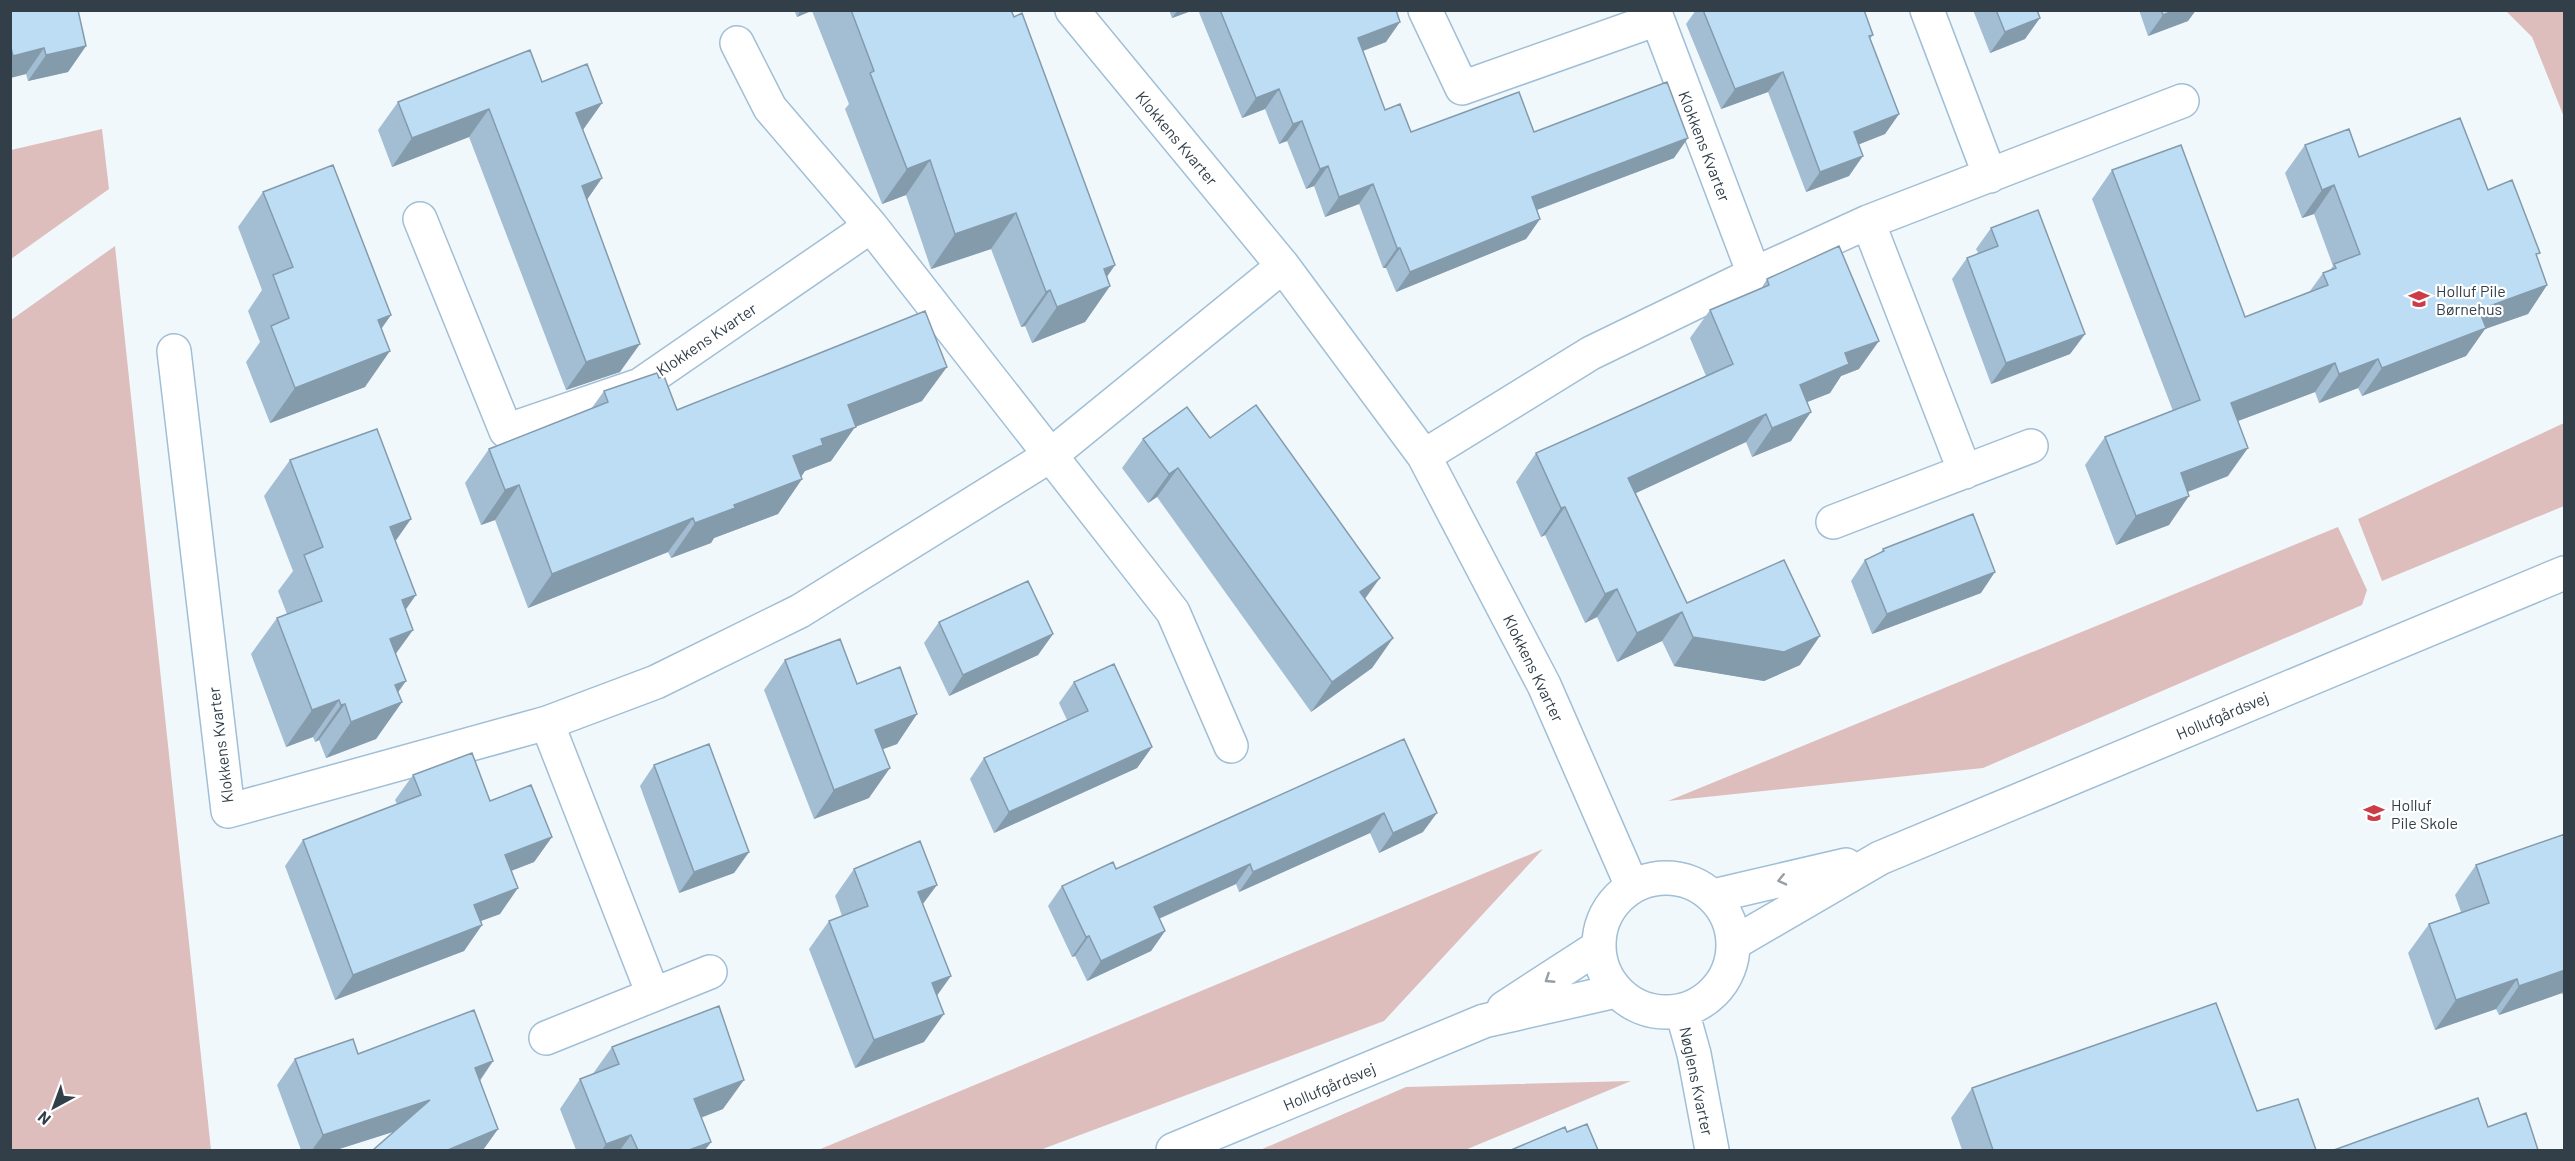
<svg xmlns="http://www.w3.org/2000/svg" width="2575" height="1161" font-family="Barlow,sans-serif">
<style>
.green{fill:#ddbebd}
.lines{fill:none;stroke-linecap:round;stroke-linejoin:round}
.minor-casing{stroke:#a0bfd6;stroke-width:36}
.minor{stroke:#fff;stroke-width:33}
.wall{fill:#a3bed3}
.shaded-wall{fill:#849bac}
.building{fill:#bdddf5;stroke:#849bac;stroke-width:1.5}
.oneway{stroke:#989fa4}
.labels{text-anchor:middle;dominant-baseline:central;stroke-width:4.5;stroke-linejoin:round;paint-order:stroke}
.street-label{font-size:16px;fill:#323f48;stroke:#fff}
.poi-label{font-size:16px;fill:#323f48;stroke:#fff;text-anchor:start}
</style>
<rect width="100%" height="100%" fill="#f1f8fc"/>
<path class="green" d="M2506 11H2564V117L2532 37Z
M102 129 109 189 11 259V150Z
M115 246 211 1150H11V320Z
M2564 423V506L2382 581 2358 519Z
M2338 527 2367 590 2362 605 1983 768 1668 801Z
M1543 849 1384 1021 1040 1150H818Z
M1631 1081 1465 1150H1260L1406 1087Z"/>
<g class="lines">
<g class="minor-casing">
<path id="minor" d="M1072 10 1283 266 1424 456 1544 685 1632 886
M1425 10 1462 88 1657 19
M1654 10 1754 274
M1927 10 1990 176
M737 43 770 108 871 226 1173 612 1231 746
M420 219 506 431 640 385 871 226
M1868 222 1965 472
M174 351 228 811 547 723 656 682 800 611 1051 455 1283 266
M1424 456 1591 353 1754 274 1868 222 2182 101
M1833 522 2031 446
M547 723 653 994
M1599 945a67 67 0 1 1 134 0a67 67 0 1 1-134 0Z
M1713 896 1846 865
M1734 943 1880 858 2564 573
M1504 1008 1598 947
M1682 1011 1694 1054 1712 1150
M546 1038 710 972
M1173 1150 1484 1021 1616 991"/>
</g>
<use href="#minor" class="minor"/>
</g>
<path class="wall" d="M10 10 86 46 68 72 28 81 26 74 10 78Z
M794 10H1011L1115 265 1107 277 1110 286 1085 322 1032 343 1025 326 1021 327 991 249 931 269 906 195 882 204 845 109 849 104 812 11 797 17Z
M1169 10H1194L1172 18Z
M1198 10H1396L1386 42 1363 51 1385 110 1411 132H1534L1674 158 1537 210 1540 219 1526 239 1396 292 1386 268H1383L1359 204 1325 217 1314 186 1306 189 1287 141 1279 144 1265 109 1242 118Z
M1696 10H1864L1873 35 1870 39 1899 114 1885 134 1859 144 1849 176 1806 192 1768 92 1721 109 1686 24Z
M1973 10H2037L2025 39 1990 53Z
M2139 10H2196L2188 21 2148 36Z
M542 82 602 103 583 130 602 178 587 199 620 372 566 390 469 137 392 167 378 130 398 102Z
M2305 145 2359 157 2488 190 2537 257 2547 285 2528 314 2485 329 2466 356 2362 396 2358 388 2319 403 2315 392 2238 421 2228 476 2188 492 2169 525 2116 545 2085 465 2105 437 2173 411 2092 199 2112 170 2245 317 2310 291 2323 273 2330 270 2333 266 2314 214 2302 218 2285 173Z
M263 192 391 315 382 328 365 387 270 423 246 362 260 342 248 311 262 290 238 227Z
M1991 228 2085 334 2070 354 1991 384 1952 279 1967 258 1978 253 1976 249Z
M1767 279 1859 369 1841 376 1830 393 1807 402 1791 441 1752 457 1746 442 1636 493 1687 603 1800 665 1764 681 1674 666 1662 641 1617 662 1597 617 1585 623 1545 535 1541 537 1516 482 1536 453 1706 376 1690 338 1710 310 1761 289Z
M659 378 677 410 922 401 855 427 831 461 805 471 801 476 802 479 778 514 714 538 711 543 671 558 668 552 528 608 495 520 481 525 465 483 489 449 591 409 604 391Z
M1210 438 1365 599 1393 638 1372 668 1311 712 1157 497 1148 503 1122 468 1143 439Z
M290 460 396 541 406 610 396 654 398 692 402 702 376 739 326 758 319 740 315 742 313 737 286 747 251 654 277 618 287 614 278 591 293 571 264 496Z
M1883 549 1981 593 1872 634 1851 581 1865 560 1880 553Z
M939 622 1053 634 1038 655 949 696 924 643Z
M785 660 857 684 917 714 897 744 882 749 869 798 814 819 764 690Z
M1074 682 1152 747 1137 768 994 833 970 779 984 758 1067 720 1059 703Z
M1404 739 1423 832 1379 853 1370 833 1239 892 1236 884 1159 919 1165 931 1151 951 1087 981 1075 956 1072 957 1048 906 1062 886 1116 869Z
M654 765 749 852 734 873 679 893 640 786Z
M413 775 490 801 552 837 534 862 511 871 500 914 481 921 482 925 464 951 335 1000 285 866 303 840 397 804 395 800Z
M2565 834V1000L2562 993 2499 1015 2496 1009 2435 1030 2408 953 2429 924 2461 912 2455 895 2476 865Z
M854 869 923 904 937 996 924 1042 855 1068 809 949 829 921 842 916 835 896Z
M612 1047 723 1109 701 1118 711 1142 705 1150H576L560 1109 580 1079 592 1075Z
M358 1054 493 1061 480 1081 498 1129 483 1150H373L395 1131 336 1150H301L277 1085 295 1059Z
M1972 1088 2257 1111 2316 1150H1962L1951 1118Z"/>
<path class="shaded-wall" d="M801 10H813L797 17Z
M1178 10H1194L1172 18Z
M2175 10H2196L2188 21 2148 36 2163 15Z
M2040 18 2025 39 1990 53 2005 32Z
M1400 22 1386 42 1344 58 1358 38Z
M86 46 68 72 28 81 46 55Z
M44 48 26 74 10 78V59L13 56Z
M1783 72 1768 92 1721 109 1735 89Z
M1279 89 1265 109 1242 118 1256 98Z
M602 103 582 131 576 113Z
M489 109 469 137 392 167 412 138Z
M1899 114 1885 134 1840 152 1854 132Z
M1302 121 1287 141 1279 144 1293 124Z
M1688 138 1674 158 1518 217 1532 197Z
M1863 156 1849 176 1806 192 1820 172Z
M930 160 906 195 882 204 907 169Z
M1328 166 1314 186 1306 189 1320 169Z
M602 178 582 207V186Z
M1373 184 1359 204 1325 217 1339 197Z
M2334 185 2314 214 2302 218 2322 190Z
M1016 213 991 249 931 269 955 234Z
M1540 219 1526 239 1396 292 1410 272Z
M1397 248H1400L1386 268H1383Z
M1115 265 1096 292 1110 286 1085 322 1032 343 1057 307 1104 269Z
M2547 285 2528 314 2485 329 2466 356 2362 396 2382 368 2479 310Z
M1050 290 1025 326 1021 327 1046 292Z
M391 315 365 351 378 320Z
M2085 334 2070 354 1991 384 2006 363Z
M1879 341 1859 369 1841 376 1830 393 1780 413 1800 385 1845 353Z
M640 344 620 372 566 390 586 362Z
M390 351 365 387 270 423 295 388Z
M2378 359 2358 388 2319 403 2339 374Z
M2335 363 2315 392 2211 431 2231 403Z
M947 367 922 401 855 427 831 461 805 471 799 480 793 456 848 405Z
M1811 412 1791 441 1752 457 1772 428Z
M1766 414 1746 442 1608 506 1628 478Z
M2248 448 2228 476 2161 502 2181 473Z
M1178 468 1157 497 1148 503 1169 474Z
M802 479 778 514 714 538 711 543 671 558 695 523 734 505Z
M519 485 495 520 481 525 505 490Z
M2189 496 2169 525 2116 545 2136 516Z
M1565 507 1545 535 1541 537 1561 508Z
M693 518 668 552 528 608 552 574Z
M411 519 385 556 390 527Z
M1995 572 1981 593 1872 634 1887 614Z
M1380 578 1359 607 1360 592Z
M1617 589 1597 617 1585 623 1605 594Z
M416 595 390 632 402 600Z
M1682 612 1662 641 1617 662 1637 633Z
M413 630 387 666 390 639Z
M1053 634 1038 655 949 696 963 675Z
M1820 636 1800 665 1764 681 1674 666 1693 637Z
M1393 638 1372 668 1311 712 1332 682Z
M406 681 387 708 402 702 376 739 326 758 351 722 395 685Z
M339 700 313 737 286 747 312 710Z
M345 704 319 740 315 742 341 705Z
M917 714 897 744 854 760 875 730Z
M1152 747 1137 768 994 833 1009 812Z
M890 768 869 798 814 819 834 790Z
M1384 813 1370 833 1239 892 1253 872Z
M1437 813 1423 832 1379 853 1393 833Z
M552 837 534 862 487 880 505 855Z
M749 852 734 873 679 893 694 872Z
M1250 864 1236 884 1140 927 1154 907Z
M937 885 917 912 918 892Z
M518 888 500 914 456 930 474 905Z
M482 925 464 951 335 1000 353 975Z
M1165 931 1151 951 1087 981 1101 961Z
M1089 936 1075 956 1072 957 1086 937Z
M2565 970V989L2562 993 2499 1015 2519 986Z
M951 976 931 1004 932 983Z
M2517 979 2496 1009 2435 1030 2456 1000Z
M944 1014 924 1042 855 1068 874 1040Z
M493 1061 475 1087V1068Z
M744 1080 723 1109 673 1128 694 1099Z
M430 1100 412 1126 336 1150H312L323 1135Z
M498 1129 483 1150H448Z
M631 1135 620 1150H602L606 1144Z
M711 1142 705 1150H689Z"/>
<path class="building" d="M10 10H78L86 46 46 55 44 48 13 56 10 44Z
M851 10H1011L1014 17 1022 13 1115 265 1104 269 1110 286 1057 307 1050 290 1046 292 1016 213 955 234 930 160 907 169 870 73 874 71Z
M1220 10H1396L1400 22 1358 38 1385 110 1400 104 1411 132 1519 92 1534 132 1667 82 1688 138 1532 197 1540 219 1410 272 1400 248H1397L1373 184 1339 197 1328 166 1320 169 1302 121 1293 124 1279 89 1256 98Z
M1703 10H1864L1873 35 1869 36 1899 114 1854 132 1863 156 1820 172 1783 72 1735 89Z
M1996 10H2037L2040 18 2005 32Z
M2161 10H2175L2163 15Z
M530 50 542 82 587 64 602 103 576 113 602 178 582 186 640 344 586 362 489 109 412 138 398 102Z
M2460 118 2488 190 2512 180 2540 253 2536 254 2547 285 2479 310 2486 328 2382 368 2378 359 2339 374 2335 363 2231 403 2248 448 2181 473 2189 496 2136 516 2105 437 2200 400 2112 170 2181 145 2245 317 2328 285 2323 273 2336 268 2334 264 2360 254 2334 185 2322 190 2305 145 2349 129 2359 157Z
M333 165 391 315 378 320 390 351 295 388 271 326 289 318 273 275 293 267 263 192Z
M2038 210 2085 334 2006 363 1967 258 1998 246 1991 228Z
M1839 246 1879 341 1845 353 1849 364 1800 385 1811 412 1772 428 1766 414 1628 478 1687 603 1784 560 1820 636 1784 652 1693 637 1682 612 1637 633 1617 589 1605 594 1565 507 1561 508 1536 453 1733 364 1710 310 1769 285 1767 279Z
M925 311 947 367 848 405 856 427 821 439 823 445 793 456 802 479 734 505 735 508 695 523 693 518 552 574 519 485 505 490 489 449 608 402 604 391 657 373 659 378 664 376 677 410Z
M1256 405 1380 578 1360 592 1393 638 1332 682 1178 468 1169 474 1143 439 1187 407 1210 438Z
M377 429 411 519 390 527 416 595 402 600 413 630 390 639 406 681 395 685 402 702 351 722 345 704 341 705 339 700 312 710 277 618 322 601 304 555 323 547 290 460Z
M1973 514 1995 572 1887 614 1865 560 1884 551 1883 549Z
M1028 581 1053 634 963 675 939 622Z
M840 639 857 684 900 667 917 714 875 730 890 768 834 790 785 660Z
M1114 664 1152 747 1009 812 984 758 1088 711 1074 682Z
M1404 739 1437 813 1393 833 1384 813 1253 872 1250 864 1154 907 1165 931 1101 961 1089 936 1086 937 1062 886 1113 862 1116 869Z
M709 744 749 852 694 872 654 765Z
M472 753 490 801 531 785 552 837 505 855 518 888 474 905 482 925 353 975 303 840 421 795 413 775Z
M2565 834V970L2519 986 2517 979 2456 1000 2429 924 2489 903 2476 865Z
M920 841 937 885 918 892 951 976 932 983 944 1014 874 1040 829 921 868 906 854 869Z
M2216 1003 2257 1111 2298 1099 2316 1150H1993L1972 1088Z
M719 1006 744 1080 694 1099 711 1142 689 1150H638L631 1135 606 1144 580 1079 619 1064 612 1047Z
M474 1010 493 1061 475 1068 498 1129 448 1150H373L430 1100 323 1135 295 1059 353 1039 358 1054Z
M2478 1098 2488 1127 2526 1113 2538 1150H2334Z
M1587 1124 1598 1150H1511L1565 1127 1567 1132Z"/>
<defs><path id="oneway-chevron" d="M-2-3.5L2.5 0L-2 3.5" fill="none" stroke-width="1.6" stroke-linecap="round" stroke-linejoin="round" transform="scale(1.5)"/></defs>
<g class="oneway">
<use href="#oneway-chevron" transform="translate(1782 880) rotate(167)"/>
<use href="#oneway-chevron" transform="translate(1549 979) rotate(147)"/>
</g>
<defs>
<g id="school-bare" transform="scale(1.62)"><path d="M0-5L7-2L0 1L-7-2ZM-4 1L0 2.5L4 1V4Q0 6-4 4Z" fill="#cc3c46" stroke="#fff" stroke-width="2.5" paint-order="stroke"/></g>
</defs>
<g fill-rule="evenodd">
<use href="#school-bare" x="2419" y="299"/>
<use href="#school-bare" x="2374" y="813"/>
</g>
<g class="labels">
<g class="street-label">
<text transform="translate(1177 138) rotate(50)">Klokkens Kvarter</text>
<text transform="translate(1705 146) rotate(69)">Klokkens Kvarter</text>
<text transform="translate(706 339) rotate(-34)">Klokkens Kvarter</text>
<text transform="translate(1534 668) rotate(64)">Klokkens Kvarter</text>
<text transform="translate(2222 715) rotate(-23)">Hollufgårdsvej</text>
<text transform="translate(220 745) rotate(-97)">Klokkens Kvarter</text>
<text transform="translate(1697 1081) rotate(78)">Nøglens Kvarter</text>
<text transform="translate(1329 1086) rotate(-23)">Hollufgårdsvej</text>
</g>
<g class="poi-label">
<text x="2436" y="290">Holluf Pile<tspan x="2436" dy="18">Børnehus</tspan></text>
<text x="2391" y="804">Holluf<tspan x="2391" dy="18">Pile Skole</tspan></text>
</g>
</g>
<rect width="2575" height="1161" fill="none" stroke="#323f48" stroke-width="24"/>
<g transform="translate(54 1107) rotate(221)" stroke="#ffffff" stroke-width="4.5" paint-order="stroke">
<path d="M0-4.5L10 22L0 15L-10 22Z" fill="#323f48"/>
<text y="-9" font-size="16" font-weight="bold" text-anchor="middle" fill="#323f48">N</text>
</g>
</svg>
